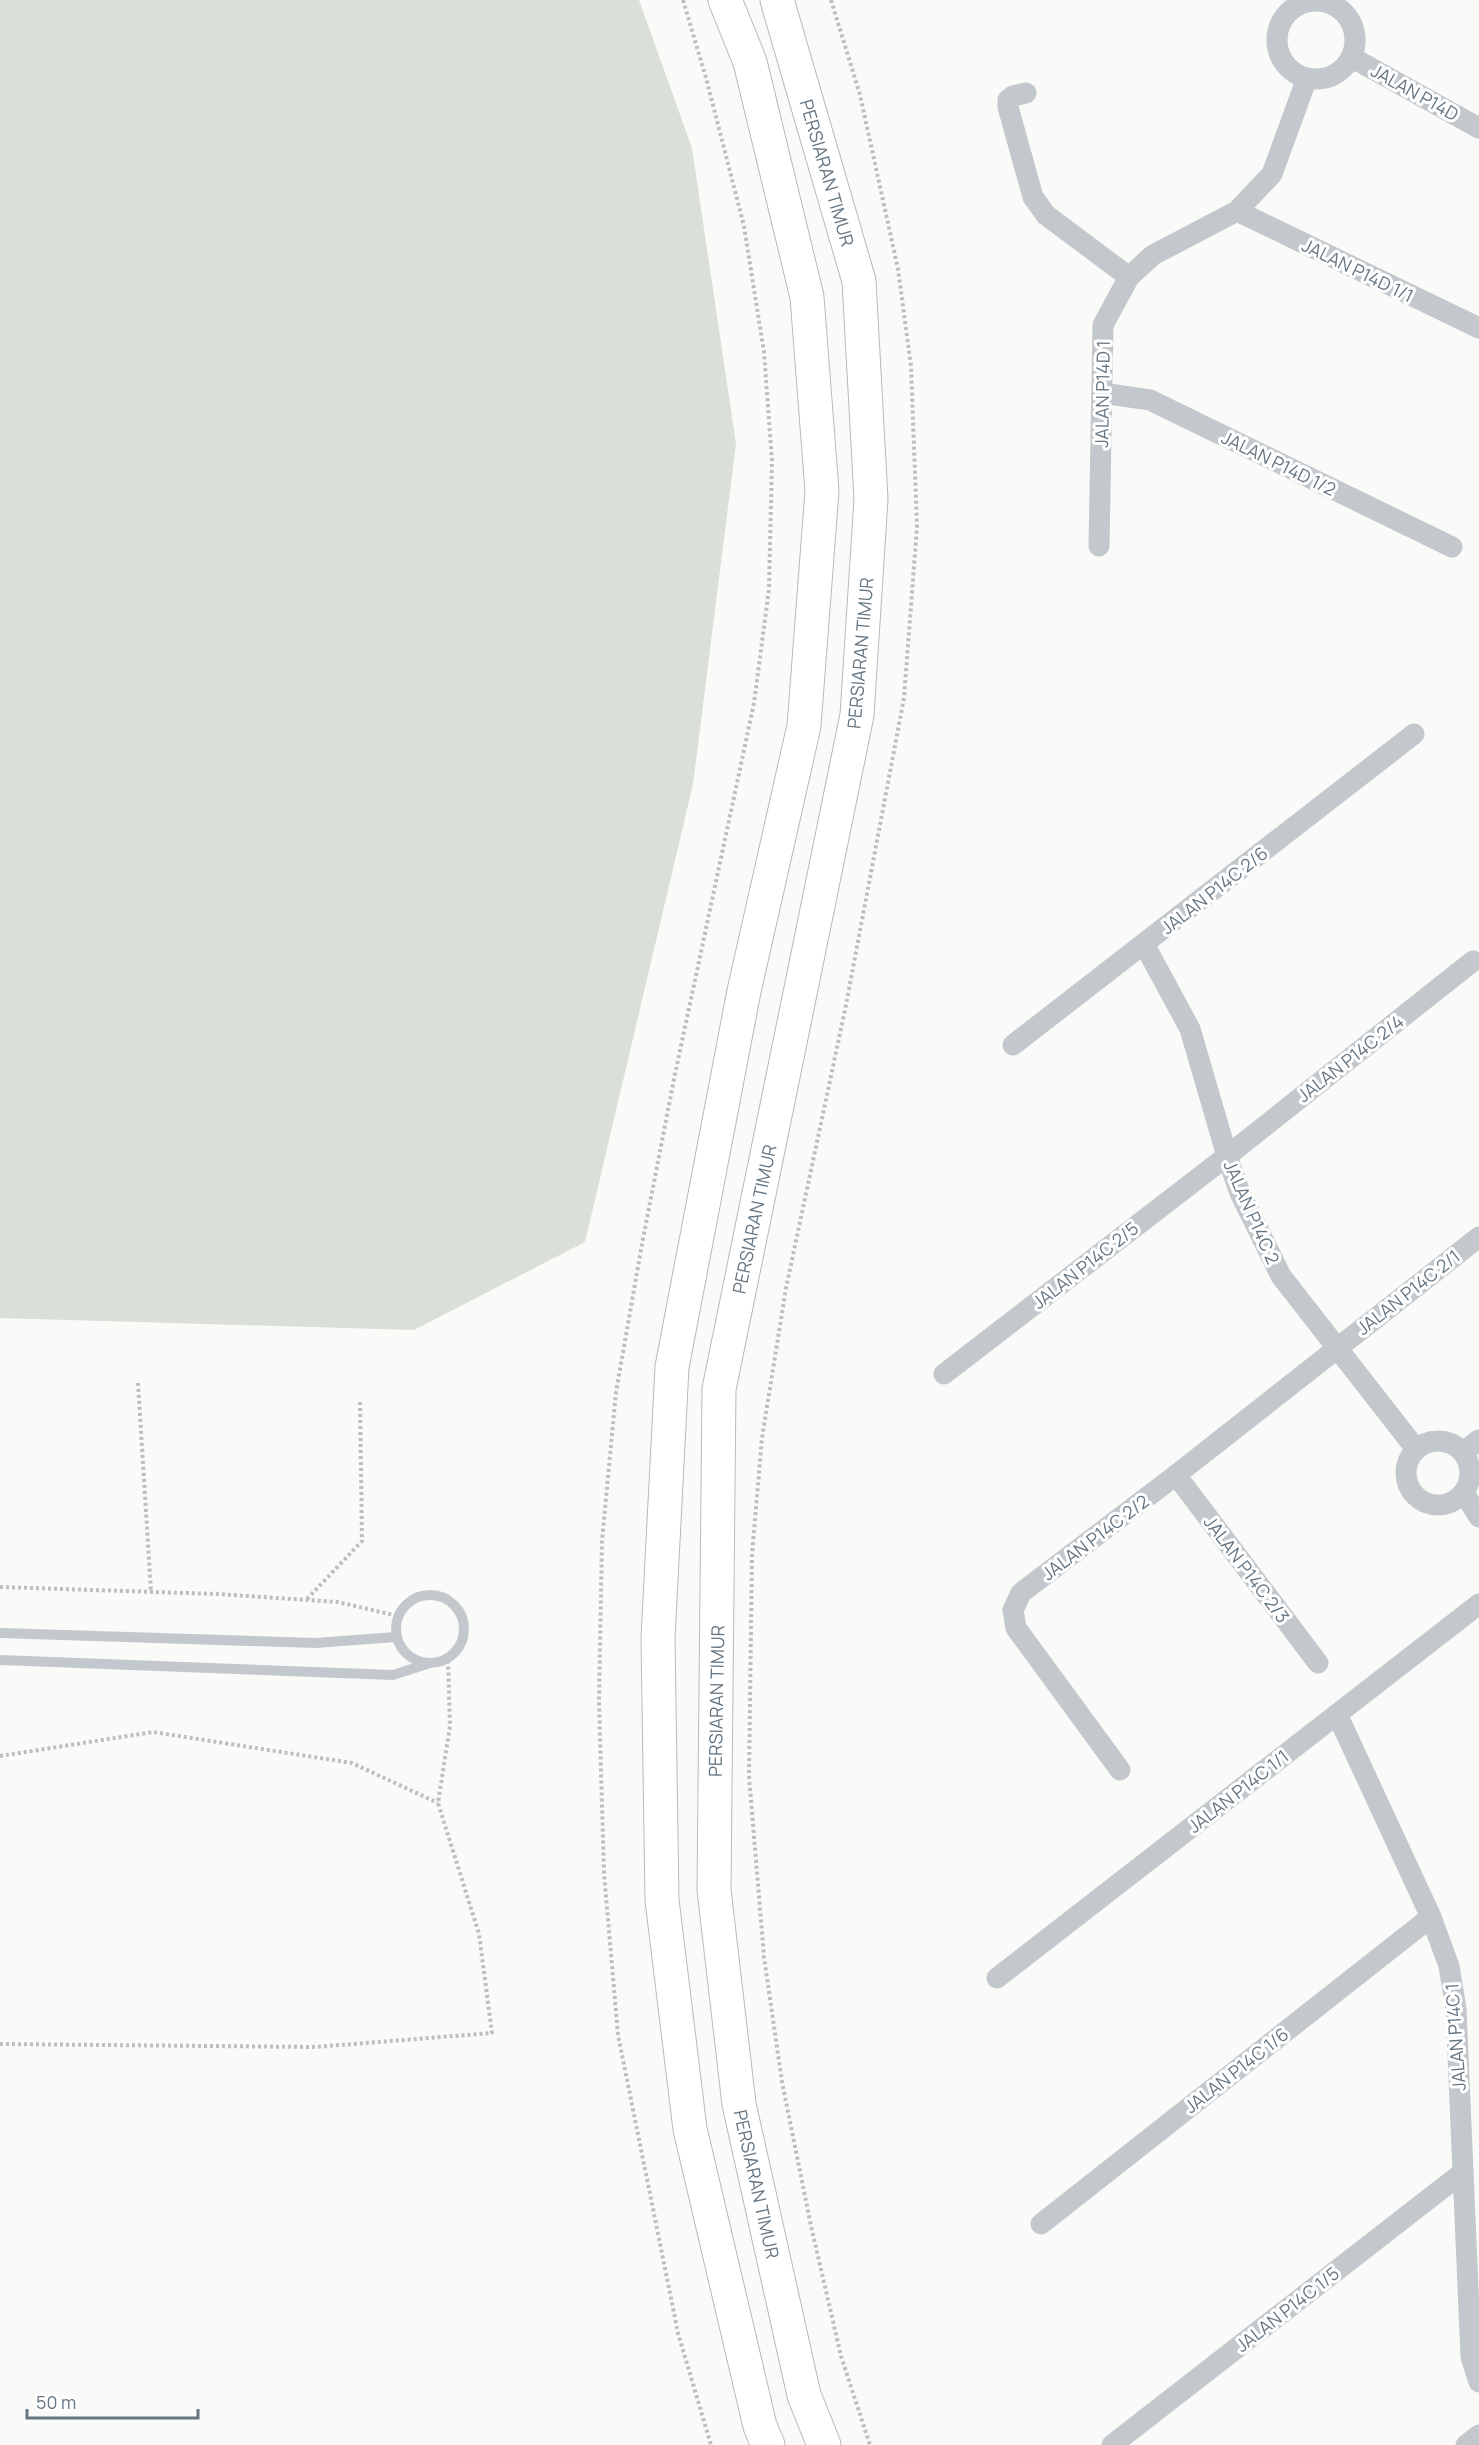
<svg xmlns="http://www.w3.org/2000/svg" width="1479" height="2445" font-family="Manrope,sans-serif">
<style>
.green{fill:#dadfd7}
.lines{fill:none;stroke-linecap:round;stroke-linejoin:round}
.primary-casing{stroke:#b5babe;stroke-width:35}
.path{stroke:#bbbfc2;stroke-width:4;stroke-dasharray:3 3;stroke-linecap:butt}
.service{stroke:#c3c8cc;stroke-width:10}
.minor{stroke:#c3c8cc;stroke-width:21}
.primary{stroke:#fff;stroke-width:33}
.labels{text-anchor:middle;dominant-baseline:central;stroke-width:6;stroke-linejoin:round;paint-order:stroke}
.street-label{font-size:18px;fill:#657683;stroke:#fff}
</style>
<rect width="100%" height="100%" fill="#fafaf8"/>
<path class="green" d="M0 0H639L692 148 736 444 693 784 585 1242 414 1330 0 1318Z"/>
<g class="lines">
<g class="primary-casing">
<g id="primary">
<path d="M725 0 750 62 807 297 822 491 804 726 744 991 672 1367 658 1638 662 1900 690 2129 760 2426 768 2445"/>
<path id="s1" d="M777 0 859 281 871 499 857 715 719 1389 714 1890 739 2104 804 2395 824 2445"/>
</g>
</g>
<path class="path" d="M683 0 706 78 744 226 764 352 772 461 769 589 754 703 675 1074 642 1244 616 1392 602 1541 599 1701 604 1873 618 2035 678 2333 711 2445
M831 0 860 95 898 269 911 366 917 527 904 698 845 1010 786 1288 762 1438 752 1554 749 1776 764 1957 782 2082 811 2226 841 2356 870 2445
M138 1383 151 1592
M0 1587 217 1594 338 1602 398 1616
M307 1599 362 1541 360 1400
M0 1756 153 1732 352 1763 438 1803
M0 2044 315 2047 492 2033 479 1934 438 1803 450 1726 448 1659"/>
<path class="service" d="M396 1629a34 34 0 1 1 68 0a34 34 0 1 1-68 0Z
M0 1633 315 1643 396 1637
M0 1660 393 1675 427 1664"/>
<path class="minor" d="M1277 40a39 39 0 1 1 78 0a39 39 0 1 1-78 0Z
M1351 57 1479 128
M1026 93 1013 96 1008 100V107L1033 197 1046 215 1129 277
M1237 211 1479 328
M1102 393 1150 400 1452 547
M1099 546 1103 325 1129 277 1153 255 1237 211 1272 174 1307 78
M1144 944 1190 1029 1227 1156 1240 1193 1281 1276 1416 1449
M1013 1045 1414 734
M944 1374 1227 1156 1473 961
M1406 1473a32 32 0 1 1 64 0a32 32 0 1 1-64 0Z
M1463 1452 1479 1440
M1176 1475 1318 1663
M1464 1493 1479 1517
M1337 1714 1431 1917 1449 1966 1456 2009 1471 2357 1479 2382
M1120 1770 1016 1628 1013 1610 1021 1593 1176 1475 1479 1237
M997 1978 1479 1604
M1041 2224 1431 1917
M1112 2445 1462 2173
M1466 2445 1479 2435"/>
<use href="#primary" class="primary"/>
</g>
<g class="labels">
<g class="street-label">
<text transform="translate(1415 92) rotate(29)">JALAN P14D</text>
<text stroke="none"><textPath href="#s1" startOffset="180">PERSIARAN TIMUR</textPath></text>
<text transform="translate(1358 270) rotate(26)">JALAN P14D 1/1</text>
<text transform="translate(1102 394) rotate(-89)">JALAN P14D 1</text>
<text transform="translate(1279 463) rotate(26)">JALAN P14D 1/2</text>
<text transform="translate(860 653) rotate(-85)">PERSIARAN TIMUR</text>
<text transform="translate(1214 890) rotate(-38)">JALAN P14C 2/6</text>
<text transform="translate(1350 1058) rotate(-38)">JALAN P14C 2/4</text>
<text transform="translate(1252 1212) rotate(66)">JALAN P14C 2</text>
<text transform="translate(754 1219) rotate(-78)">PERSIARAN TIMUR</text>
<text transform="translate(1085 1265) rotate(-38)">JALAN P14C 2/5</text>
<text transform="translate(1408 1292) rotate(-38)">JALAN P14C 2/1</text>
<text transform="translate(1095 1537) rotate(-37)">JALAN P14C 2/2</text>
<text transform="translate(1247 1569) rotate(53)">JALAN P14C 2/3</text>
<text transform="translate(716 1701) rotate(-89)">PERSIARAN TIMUR</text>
<text transform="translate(1238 1791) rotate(-38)">JALAN P14C 1/1</text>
<text transform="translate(1455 2037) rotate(-94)">JALAN P14C 1</text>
<text transform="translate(1236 2070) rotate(-38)">JALAN P14C 1/6</text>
<text stroke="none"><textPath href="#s1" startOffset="2214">PERSIARAN TIMUR</textPath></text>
<text transform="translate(1287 2309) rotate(-38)">JALAN P14C 1/5</text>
</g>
</g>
<path d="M27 2409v9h171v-9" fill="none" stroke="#657683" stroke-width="3"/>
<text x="36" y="2409" font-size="18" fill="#657683" stroke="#ffffff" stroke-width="4.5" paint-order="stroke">50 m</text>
</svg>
